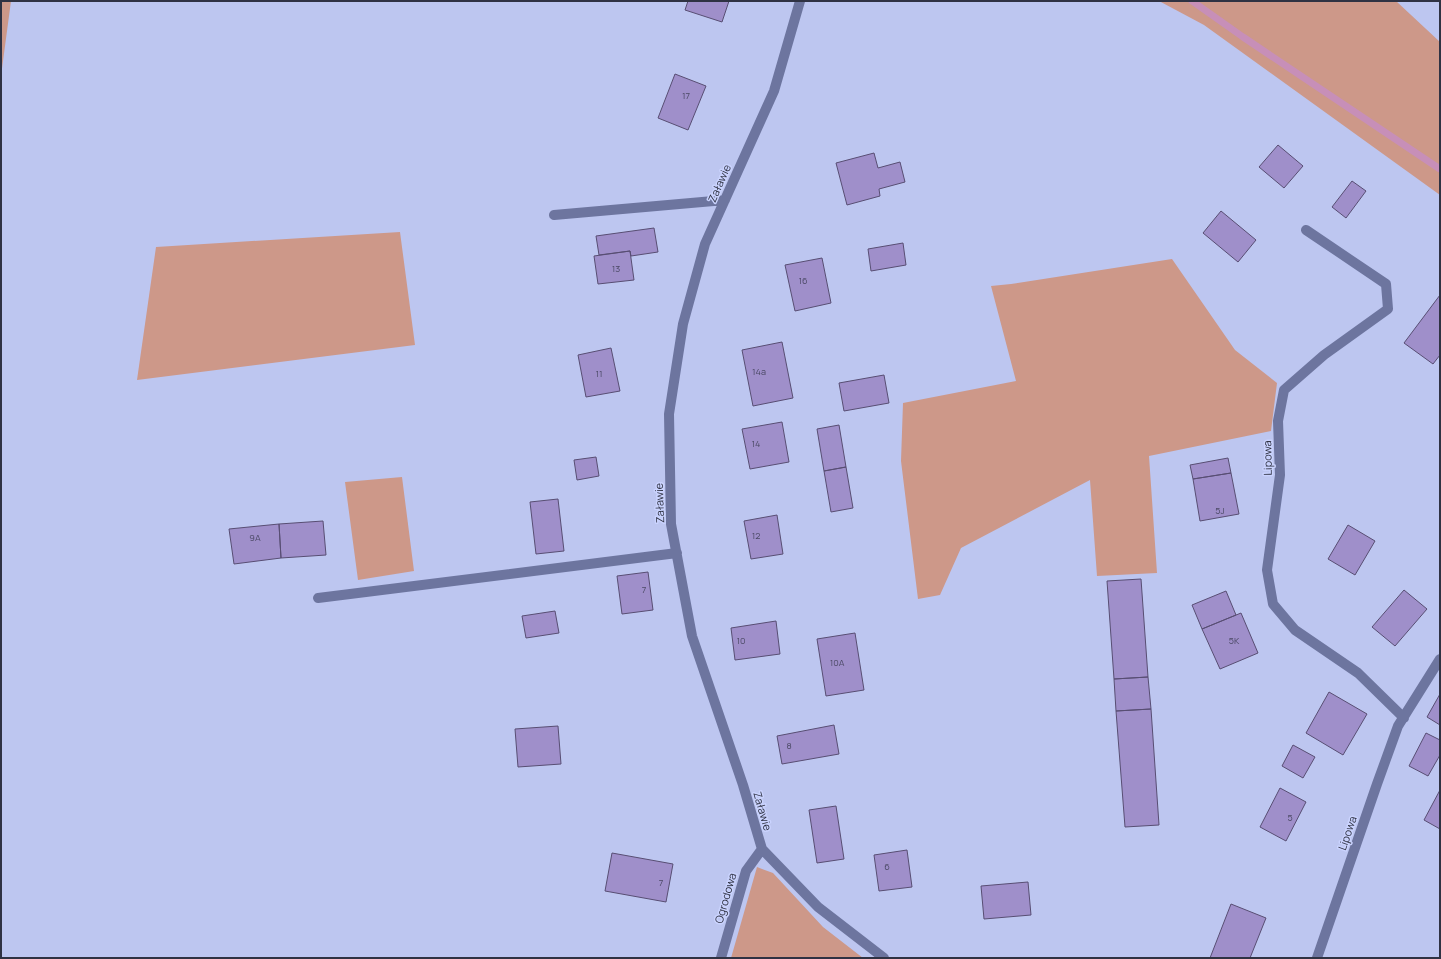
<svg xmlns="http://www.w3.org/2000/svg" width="1441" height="959" font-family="Manrope,sans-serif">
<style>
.green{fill:#cd9889}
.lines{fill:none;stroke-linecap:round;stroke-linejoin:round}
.stream{stroke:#c78fb8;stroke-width:7}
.building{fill:#9f8fca;stroke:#584e73}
.minor{stroke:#6d759f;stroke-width:10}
.labels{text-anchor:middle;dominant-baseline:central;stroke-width:3;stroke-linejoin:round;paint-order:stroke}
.number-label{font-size:9px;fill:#4b4965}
.street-label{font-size:11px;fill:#2f3243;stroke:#cad3fe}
</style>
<rect width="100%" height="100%" fill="#bdc6f0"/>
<path class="green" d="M1 1H11L1 76Z
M1159 1H1396L1440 42V195L1204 25Z
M400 232 415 345 137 380 156 247Z
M1172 259 1235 350 1277 383 1271 431 1149 456 1157 573 1097 576 1090 480 961 548 940 595 918 599 901 461 903 403 1016 381 991 286 1011 284Z
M402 477 414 571 358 580 345 482Z
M757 867 773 873 823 927 863 958H731Z"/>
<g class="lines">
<path class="stream" d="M1192 1 1243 37 1440 169"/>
</g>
<path class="building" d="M688 1H729L722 22 685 10Z
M675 74 706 86 688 130 658 118Z
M1278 145 1303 166 1284 188 1259 167Z
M874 153 878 168 900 162 905 182 879 189 880 196 847 205 836 163Z
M1352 181 1366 191 1346 218 1332 207Z
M1221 211 1256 240 1238 262 1203 233Z
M654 228 658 252 631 256 630 251 599 255 596 236Z
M903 243 906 265 871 271 868 249Z
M630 251 634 280 598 284 594 256Z
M822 258 831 303 795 311 785 265Z
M1440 295V355L1433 364 1404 343Z
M782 342 793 398 753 406 742 350Z
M611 348 620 391 586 397 578 355Z
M884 375 889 403 844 411 839 383Z
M782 422 789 462 750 469 742 429Z
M839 425 846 467 824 471 817 429Z
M596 457 599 476 577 480 574 460Z
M1228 458 1231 473 1193 479 1190 465Z
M846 467 853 508 831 512 824 471Z
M1231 473 1239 514 1200 521 1193 479Z
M558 499 564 551 536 554 530 502Z
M777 515 783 554 751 559 744 521Z
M323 521 326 555 281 558 279 524Z
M279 524 281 558 234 564 229 529Z
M1348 525 1375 541 1355 575 1328 559Z
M648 572 653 610 622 614 617 576Z
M1141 579 1148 677 1114 679 1107 581Z
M1404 590 1427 609 1395 646 1372 627Z
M1226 591 1236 615 1202 629 1192 605Z
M555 611 559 633 526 638 522 616Z
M1241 613 1258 653 1220 669 1202 629Z
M776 621 780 654 735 660 731 628Z
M855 633 864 690 826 696 817 639Z
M1148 677 1151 709 1116 711 1114 679Z
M1329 692 1367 714 1343 755 1306 733Z
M1440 694V725L1427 717Z
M1151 709 1159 825 1125 827 1116 711Z
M834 725 839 754 782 764 777 736Z
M558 726 561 764 518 767 515 729Z
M1426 733 1440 740V755L1428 776 1409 766Z
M1293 745 1315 757 1303 778 1282 766Z
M1280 788 1306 802 1286 841 1260 827Z
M1440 790V829L1424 820Z
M836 806 844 859 817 863 809 810Z
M907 850 912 887 879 891 874 855Z
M612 853 673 864 666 902 605 891Z
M1028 882 1031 915 984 919 981 886Z
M1231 904 1266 918 1250 958H1210Z"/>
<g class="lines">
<path class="minor" d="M800 1 774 91 705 244 683 324 669 414 671 524 692 636 743 785 762 849 818 907 884 958
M554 215 725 200
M1306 230 1386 284 1388 309 1324 355 1284 390 1278 421 1280 475 1267 570 1273 604 1295 630 1358 673 1404 718
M318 598 677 553
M721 958 746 871 762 849
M1317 958 1377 784 1398 726 1440 659"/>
</g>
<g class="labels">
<g class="number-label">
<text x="686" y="95">17</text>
<text x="616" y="268">13</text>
<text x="803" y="280">16</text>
<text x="759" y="371">14a</text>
<text x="599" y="373">11</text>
<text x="756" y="443">14</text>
<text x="1220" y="510">5J</text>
<text x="756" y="535">12</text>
<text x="255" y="537">9A</text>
<text x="644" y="589">7</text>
<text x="741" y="640">10</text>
<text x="1234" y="640">5K</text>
<text x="837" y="662">10A</text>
<text x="789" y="745">8</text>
<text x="1290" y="817">5</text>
<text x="887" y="866">6</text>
<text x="661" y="882">7</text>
</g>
<g class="street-label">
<text transform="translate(719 183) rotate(-66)">Załawie</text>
<text transform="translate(1267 458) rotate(-91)">Lipowa</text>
<text transform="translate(659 503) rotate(-92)">Załawie</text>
<text transform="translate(763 811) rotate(74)">Załawie</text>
<text transform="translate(1347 833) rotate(-71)">Lipowa</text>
<text transform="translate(725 898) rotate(-74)">Ogrodowa</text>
</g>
</g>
<rect width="1441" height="959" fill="none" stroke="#2f3243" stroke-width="4"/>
</svg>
